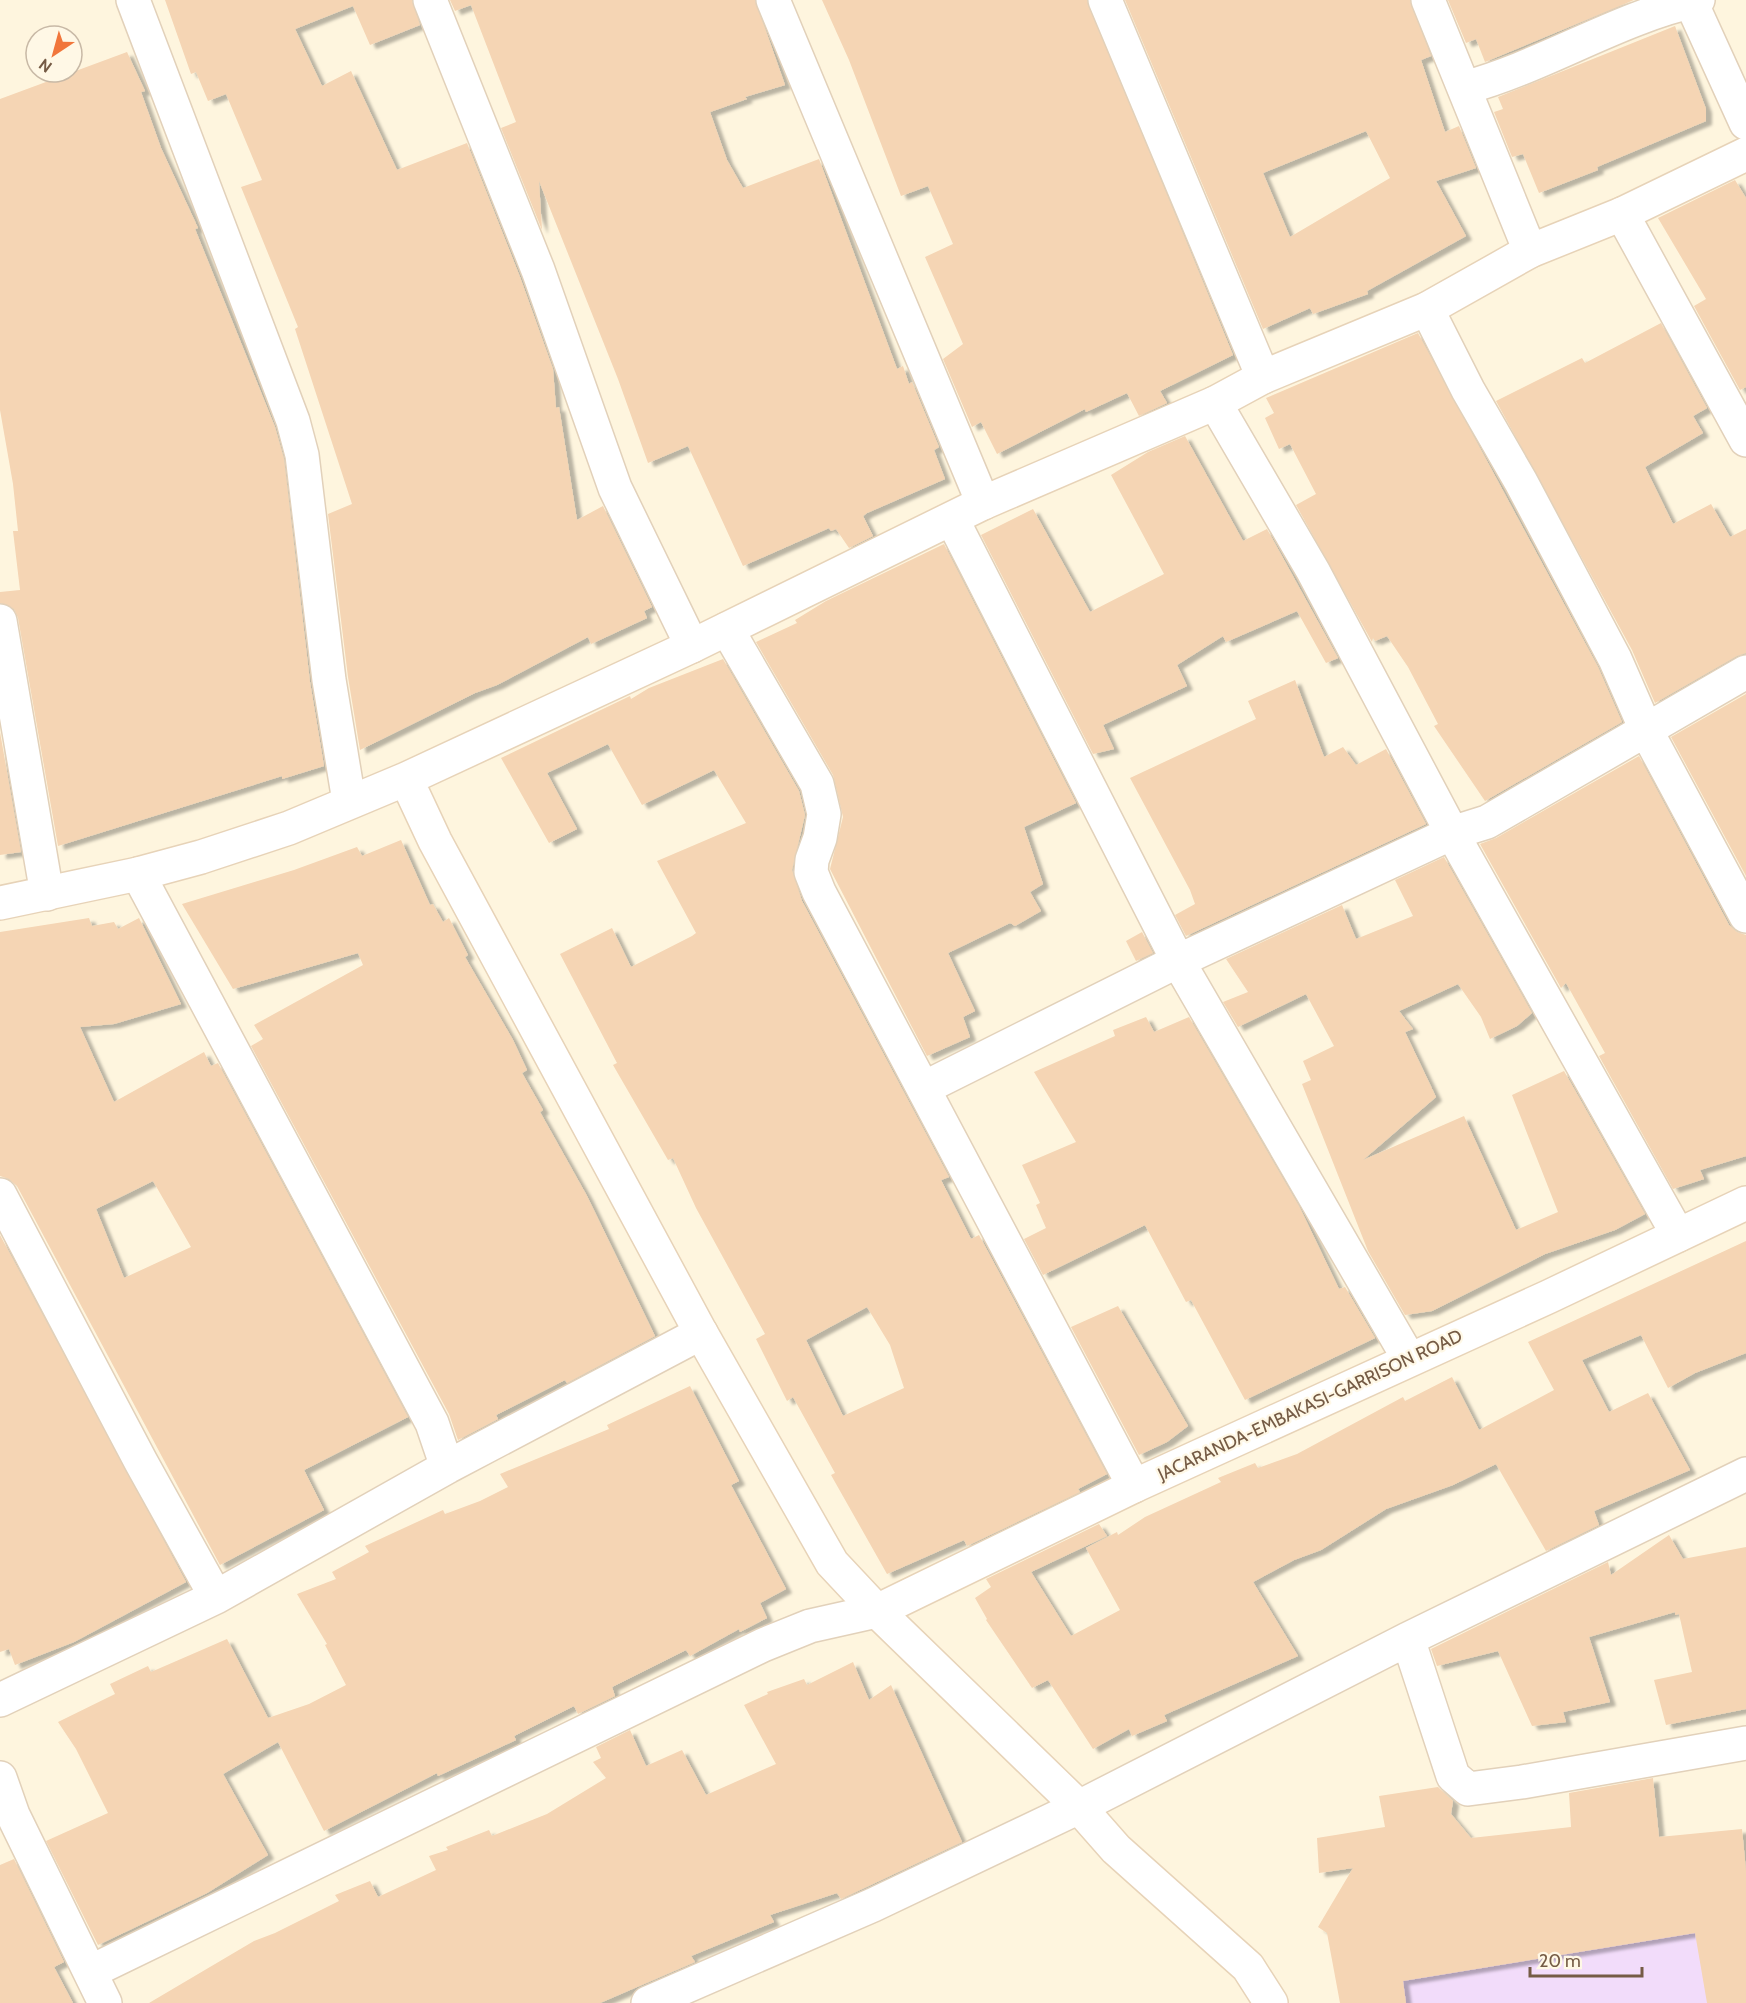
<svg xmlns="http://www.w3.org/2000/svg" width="1746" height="2003" font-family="Cabin,sans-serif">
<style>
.education{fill:#f2dcfa}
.building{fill:#f5d5b4;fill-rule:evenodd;filter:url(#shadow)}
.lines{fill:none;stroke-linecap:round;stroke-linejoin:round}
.street-casing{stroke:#e2d1ba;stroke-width:36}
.secondary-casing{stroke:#e7d3b8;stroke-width:36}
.street{stroke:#fff;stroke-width:33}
.secondary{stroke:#fff;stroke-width:33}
.labels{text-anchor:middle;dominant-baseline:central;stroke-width:4.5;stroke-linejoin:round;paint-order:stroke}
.street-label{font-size:18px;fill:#755b45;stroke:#fff8e6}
</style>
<defs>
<filter id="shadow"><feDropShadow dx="6" dy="4" stdDeviation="1.5" flood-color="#0004"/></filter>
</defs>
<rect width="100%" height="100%" fill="#fef5de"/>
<path class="education" d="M1746 1877V2003H1344L1334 1936Z"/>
<path class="building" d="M165 0H412L420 25 370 45 353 6 295 29 322 86 351 71 397 170 467 143 520 277 553 369 556 408 559 407 577 520 603 506 652 607 644 611 647 618 591 644 588 637 497 685 475 693 360 750 348 677 328 514 352 504 295 329 298 327 241 187 262 180 226 94 208 101 196 72 191 74Z
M450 0H755L785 85 745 97 747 99 710 112 727 160 743 188 819 159 897 369 903 366 909 384 912 382 939 447 934 450 945 479 867 513 863 516 873 536 849 548 836 529 831 531 829 528 743 566 688 446 648 463 618 379 539 181 542 230 501 128 516 122 471 5 455 11Z
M822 0H1087L1233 355 1160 391 1167 403 1139 416 1127 393 1086 412 1085 409 997 454 981 422 972 427 943 359 963 344 925 257 953 244 928 186 901 196 849 60Z
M1125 0H1410L1431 56 1421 60 1445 132 1459 126 1476 168 1436 181 1466 236 1367 291 1368 294 1313 314 1310 308 1263 329ZM1366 131 1390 178 1290 237 1263 173Z
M1448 0H1634L1485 62 1476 39 1466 43Z
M1675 26 1706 109V121L1597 167 1598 170 1539 193 1523 154 1512 157 1494 112 1503 109 1498 97Z
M127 52 145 91 141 92 161 148 198 228 195 229 275 427 284 459 310 682 324 766 282 779V776L58 846 18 618 14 609 0 603V592L20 590 13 531H18L13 484 0 410V99Z
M1735 180 1746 198V387L1740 390 1694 306 1706 299 1658 218Z
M1661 323 1707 408 1693 416 1703 433 1645 467 1673 524 1711 504 1730 537 1746 529V653L1737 656 1655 703 1632 650 1496 401 1582 358 1585 363Z
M1418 333 1598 667 1622 722 1485 801 1434 726 1438 724 1408 667 1387 636 1375 641 1373 638 1372 642 1296 505 1316 494 1290 444 1279 449 1265 418 1274 413 1266 398Z
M1185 436 1243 541 1267 529 1338 658 1326 663 1297 611 1226 642 1223 636 1177 665 1187 686 1103 725 1114 749 1093 754 981 535 1033 509 1090 612 1164 574 1111 475 1148 452Z
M944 544 1076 803 1024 827 1043 884 1030 892 1041 911 1015 926 1010 923 948 953 975 1011 963 1017 970 1037 927 1056 830 869 843 817 833 775 756 642 797 623 795 620 826 601Z
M723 659 799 791 805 815 792 870 802 901 949 1177 941 1180 971 1239 979 1235 1107 1474 1078 1489 1080 1492 967 1546 964 1540 887 1574 831 1475 835 1473 793 1397 787 1401 756 1339 765 1334 696 1208 673 1158 668 1160 613 1065 617 1063 560 954 612 928 631 967 692 936 696 933 657 861 746 823 714 770 642 805 608 744 547 773 577 829 549 843 501 758 630 696 631 699 649 688ZM867 1307 890 1345 904 1388 843 1416 806 1340Z
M1295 680 1324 757 1343 747 1356 765 1386 749 1426 824 1186 936 1175 915 1195 904 1190 890 1130 778 1256 719 1248 701Z
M1746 694V876L1671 737Z
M0 732 21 852 0 855Z
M1639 756 1729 925 1737 932 1746 935V1156L1700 1170 1704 1179 1673 1189 1599 1056 1605 1053 1566 983 1561 988 1480 844 1496 838Z
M401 840 430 905 433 904 443 922 449 918 468 955 465 957 513 1040 527 1070 522 1073 543 1110 540 1112 587 1196 655 1336 567 1383 565 1380 496 1415 498 1419 458 1440 449 1414 251 1046 263 1039 254 1025 363 965 358 953 233 989 182 904 294 870 357 847 362 856Z
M1444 857 1532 1013 1517 1026 1490 1039 1481 1017 1458 984 1399 1011 1413 1029 1405 1032 1436 1097 1363 1160 1464 1116 1516 1230 1558 1212 1512 1095 1564 1071 1645 1214 1615 1230 1545 1254 1432 1311 1405 1315 1368 1251 1302 1084 1311 1080 1303 1061 1334 1046 1306 994 1238 1027 1223 1002 1248 992 1226 959 1342 905 1356 939 1413 916 1395 880Z
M89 918 92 926 114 922 118 929 139 918 181 1004 114 1024 80 1027 114 1102 204 1052 211 1066 218 1063 408 1417 304 1470 324 1510 220 1565 17 1186 9 1179 0 1176V932ZM153 1181 191 1247 124 1278 96 1209Z
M1142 932 1153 953 1136 961 1126 941Z
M1146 1017 1154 1032 1189 1017 1299 1206 1339 1289 1345 1287 1375 1338 1245 1400 1191 1300 1186 1302 1145 1225 1043 1275 1024 1239 1046 1228 1036 1205 1040 1203 1022 1165 1076 1142 1034 1072 1115 1036 1113 1030Z
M0 1235 186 1582 74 1642 15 1665 9 1649 0 1652Z
M1746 1241V1353L1695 1373 1668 1388 1641 1335 1582 1360 1609 1412 1648 1393 1690 1470 1594 1511 1599 1525 1546 1551 1496 1464 1453 1485 1386 1509 1321 1550 1294 1560 1253 1582 1298 1656 1164 1715 1167 1721 1132 1736 1129 1729 1093 1749 1048 1680 1032 1688 986 1620 987 1619 975 1598 991 1587 986 1579 1099 1524 1107 1536 1031 1572 1071 1636 1120 1610 1086 1548 1117 1532 1118 1535 1145 1517 1221 1482 1218 1478 1255 1463 1258 1468 1297 1454 1403 1397 1405 1401 1452 1377 1479 1430 1554 1390 1528 1342Z
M1118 1306 1188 1426 1167 1442 1139 1455 1071 1327Z
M690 1386 739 1481 731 1485 786 1589 760 1603 767 1618 740 1632 739 1629 690 1656 686 1650 612 1687 615 1696 578 1714 574 1706 514 1736 516 1740 438 1776 437 1773 324 1831 278 1742 223 1774 268 1855 207 1893 98 1945 46 1841 108 1813 76 1749 58 1722 115 1694 110 1684 148 1666 151 1672 227 1639 268 1718 309 1704 346 1685 325 1645 327 1644 297 1594 336 1579 332 1572 369 1552 365 1546 443 1510 445 1514 480 1501 508 1487 500 1474 609 1429 607 1425Z
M1669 1535 1683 1559 1746 1547V1709L1666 1725 1654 1680 1692 1672 1679 1614 1675 1615V1612L1589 1637 1610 1702 1563 1712 1566 1722 1532 1726 1498 1651 1437 1666 1431 1649 1608 1562 1611 1575Z
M853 1662 869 1700 891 1685 962 1842 841 1899 837 1893 770 1915 774 1922 691 1956 695 1962 600 2003H149L254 1941 275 1933 339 1901 335 1895 370 1881 378 1897 436 1870 429 1856 448 1850 446 1847 489 1830 492 1836 547 1814 606 1778 593 1762 601 1758 596 1747 630 1730 646 1766 682 1750 706 1795 776 1764 744 1705 768 1694 767 1692 804 1679 807 1685Z
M1653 1778 1659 1837 1742 1829 1746 1871V2003H1707L1695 1933 1403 1981 1406 2003H1340L1327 1933 1318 1927 1353 1868 1319 1873 1317 1838 1385 1827 1379 1796 1438 1787 1453 1801 1451 1814 1471 1838 1571 1827 1569 1793Z
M14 1859 64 1962 54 1967 73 2003H0V1865Z"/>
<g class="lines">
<g class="street-casing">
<path id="street" d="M133 0 293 421 302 455 329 680 349 801
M430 0 538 270 615 488 692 646
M773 0 983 503
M1105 0 1263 377
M1428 0 1530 251
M1690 0 1746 123
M1464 88C1545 66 1617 18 1698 0
M1622 214 1746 440
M1427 309 1468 390 1521 482 1615 659 1647 732 1746 916
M1215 403 1313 571 1452 833 1678 1235
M952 519 1178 961 1409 1359
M0 621 47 894
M727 629 817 784 824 814 820 838 812 860 811 872 819 892 1134 1486
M138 874 432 1423 447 1467
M924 1088 1178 961 1452 833 1487 822 1746 672
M0 1195 141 1462 216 1597
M1408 1639 1453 1776 1468 1789 1522 1782 1746 1743
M0 1700 216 1597 447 1467 701 1333
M0 1778 13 1815 105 2003
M90 1972 763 1645 810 1626 877 1611
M648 2003 873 1905 1079 1807 1408 1639 1746 1474"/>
</g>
<g class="secondary-casing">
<path id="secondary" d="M406 779 435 841 701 1333 832 1563 877 1611 1079 1807 1116 1849 1248 1967 1271 2003
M0 903 138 874 201 857 289 828 406 779 692 646 983 503 1215 403 1263 377 1427 309 1530 251 1622 214 1746 154
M877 1611 1134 1486 1548 1297 1746 1203"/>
</g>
<use href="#street" class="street"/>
<use href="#secondary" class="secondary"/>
</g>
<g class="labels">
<g class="street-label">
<text transform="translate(1310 1405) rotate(-25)">JACARANDA-EMBAKASI-GARRISON ROAD</text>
</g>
</g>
<g transform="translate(54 54) rotate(216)"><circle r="28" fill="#fff8e6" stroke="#c8b9a6" stroke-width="1.5"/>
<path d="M0-4.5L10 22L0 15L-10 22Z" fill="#f1763b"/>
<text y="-9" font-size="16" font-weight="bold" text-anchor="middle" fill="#755b45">N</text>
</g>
<path d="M1530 1967v9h112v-9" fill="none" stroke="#755b45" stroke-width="3"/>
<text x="1539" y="1967" font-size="18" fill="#755b45" stroke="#fff8e6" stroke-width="4.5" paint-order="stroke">20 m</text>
</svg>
